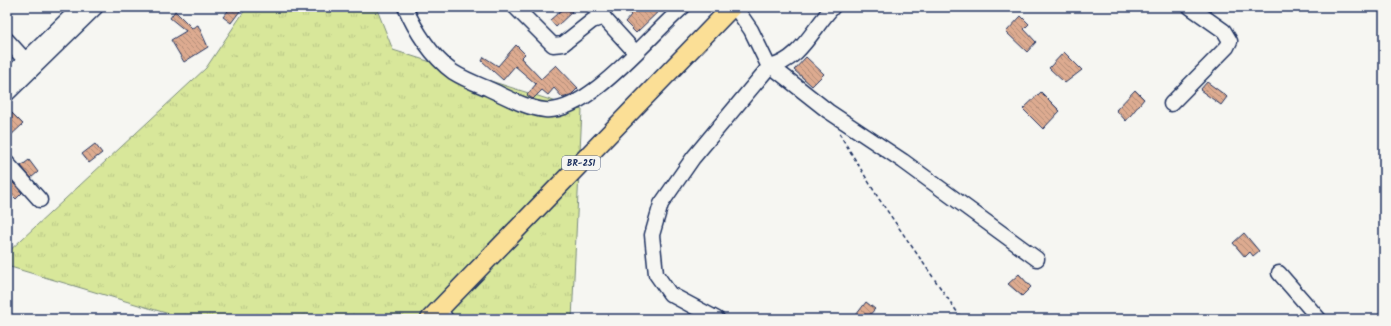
<svg xmlns="http://www.w3.org/2000/svg" width="1391" height="326" font-family="Kalam,sans-serif">
<style>
.grass{fill:url(#grass-tufts);stroke:#7a8b7c}
.building{fill:url(#building-back-hatch);stroke:#1b2f5e}
.lines{fill:none;stroke-linecap:round;stroke-linejoin:round}
.minor-casing{stroke:#1b2f5e;stroke-width:17}
.major-casing{stroke:#1b2f5e;stroke-width:21}
.path{stroke:#1b2f5e;stroke-width:1.5;stroke-dasharray:4 3;stroke-linecap:butt}
.minor{stroke:#f6f6f2;stroke-width:14}
.major{stroke:#fbdf96;stroke-width:18}
.labels{text-anchor:middle;dominant-baseline:central;stroke-width:4;stroke-linejoin:round;paint-order:stroke}
.shield{fill:#f6f6f2;stroke:#5d6b8a;stroke-width:1}
.shield-label{font-size:9px;font-weight:bold;fill:#1b2f5e}
</style>
<defs>
<pattern id="grass-tufts" width="24" height="20" patternUnits="userSpaceOnUse"><rect width="24" height="20" fill="#d8e79a"/><path d="M3 7l-1-3M5 7V3M7 7l1-3M15 17l-1-3M17 17v-4M19 17l1-3" fill="none" stroke="#b9c687"/></pattern>
<pattern id="building-back-hatch" width="6" height="6" patternUnits="userSpaceOnUse"><rect width="6" height="6" fill="#ddab90"/><path d="M-1 5l2 2M0 0l6 6M5-1l2 2" fill="none" stroke="#b28c79"/></pattern>
</defs>
<rect width="100%" height="100%" fill="#f6f6f2"/>
<filter id="ink" filterUnits="userSpaceOnUse"><feTurbulence type="fractalNoise" baseFrequency=".025" numOctaves="2"/><feDisplacementMap in="SourceGraphic" scale="8" xChannelSelector="R" yChannelSelector="G"/><feConvolveMatrix kernelMatrix="1 2 1 2 8 2 1 2 1" color-interpolation-filters="sRGB"/></filter>
<g filter="url(#ink)">
<path class="grass" d="M247 7H376L393 50 582 110 572 319H186L7 266V253L206 68Z"/>
<path class="building" d="M223 7H243L231 23 223 17 228 11Z
M565 7H568L572 12 556 27 550 20Z
M632 7H663L636 33 625 22 631 15 627 11Z
M175 11 192 28 198 25 208 47 184 62 171 40 186 31 170 18Z
M1021 16 1029 24 1024 29 1036 42 1027 52 1006 32Z
M516 45 525 54 521 58 541 79 556 65 578 88 572 94 563 98 554 88 548 95 542 90 533 99 527 95 536 84 515 66 503 80 482 61 484 57 498 66Z
M1064 52 1082 70 1065 83 1049 68Z
M806 57 824 74 812 86 794 70Z
M1207 82 1225 95 1227 97 1221 105 1200 90Z
M1135 90 1144 99 1126 121 1116 110Z
M1041 92 1060 111 1043 129 1023 109Z
M7 108 23 124 7 139Z
M95 144 102 153 89 163 82 154Z
M29 160 38 172 31 178 21 166Z
M7 176 22 193 16 199 7 190Z
M1244 233 1259 251 1253 256 1250 252 1245 257 1233 243Z
M1019 274 1031 287 1022 296 1008 284Z
M866 302 875 309 866 319H853Z"/>
<g class="lines">
<g class="minor-casing">
<path id="minor" d="M405 7C415 30 432 57 453 72 464 79 477 84 489 89 507 97 526 108 545 110 588 114 651 34 683 7
M515 7 553 45 563 44 592 21 604 17
M594 7 635 52
M735 7 751 30 769 67
M7 40 26 61
M775 66 776 70 828 111 903 161 1037 259
M7 78 80 7
M7 94 96 7
M1171 104 1227 47 1230 41 1224 31 1190 7
M7 163 40 200
M1279 273 1319 319
M439 309 446 319
M717 319 670 294 656 274 652 235 661 204 693 158 769 67C800 61 813 28 833 7"/>
</g>
<g class="major-casing">
<path id="major" d="M430 319 732 7"/>
</g>
<path class="path" d="M839 133 879 199 962 319"/>
<use href="#minor" class="minor"/>
<use href="#major" class="major"/>
</g>
</g>
<g class="labels">
<rect class="shield" x="562" y="156" width="38" height="14" rx="3"/>
<g class="shield-label">
<text x="581" y="163">BR-251</text>
</g>
</g>
<rect width="1391" height="326" fill="none" stroke="#f6f6f2" stroke-width="24"/>
<rect x="12" y="12" width="1367" height="302" fill="none" stroke="#1b2f5e" stroke-width="1.5" filter="url(#ink)"/>
</svg>
